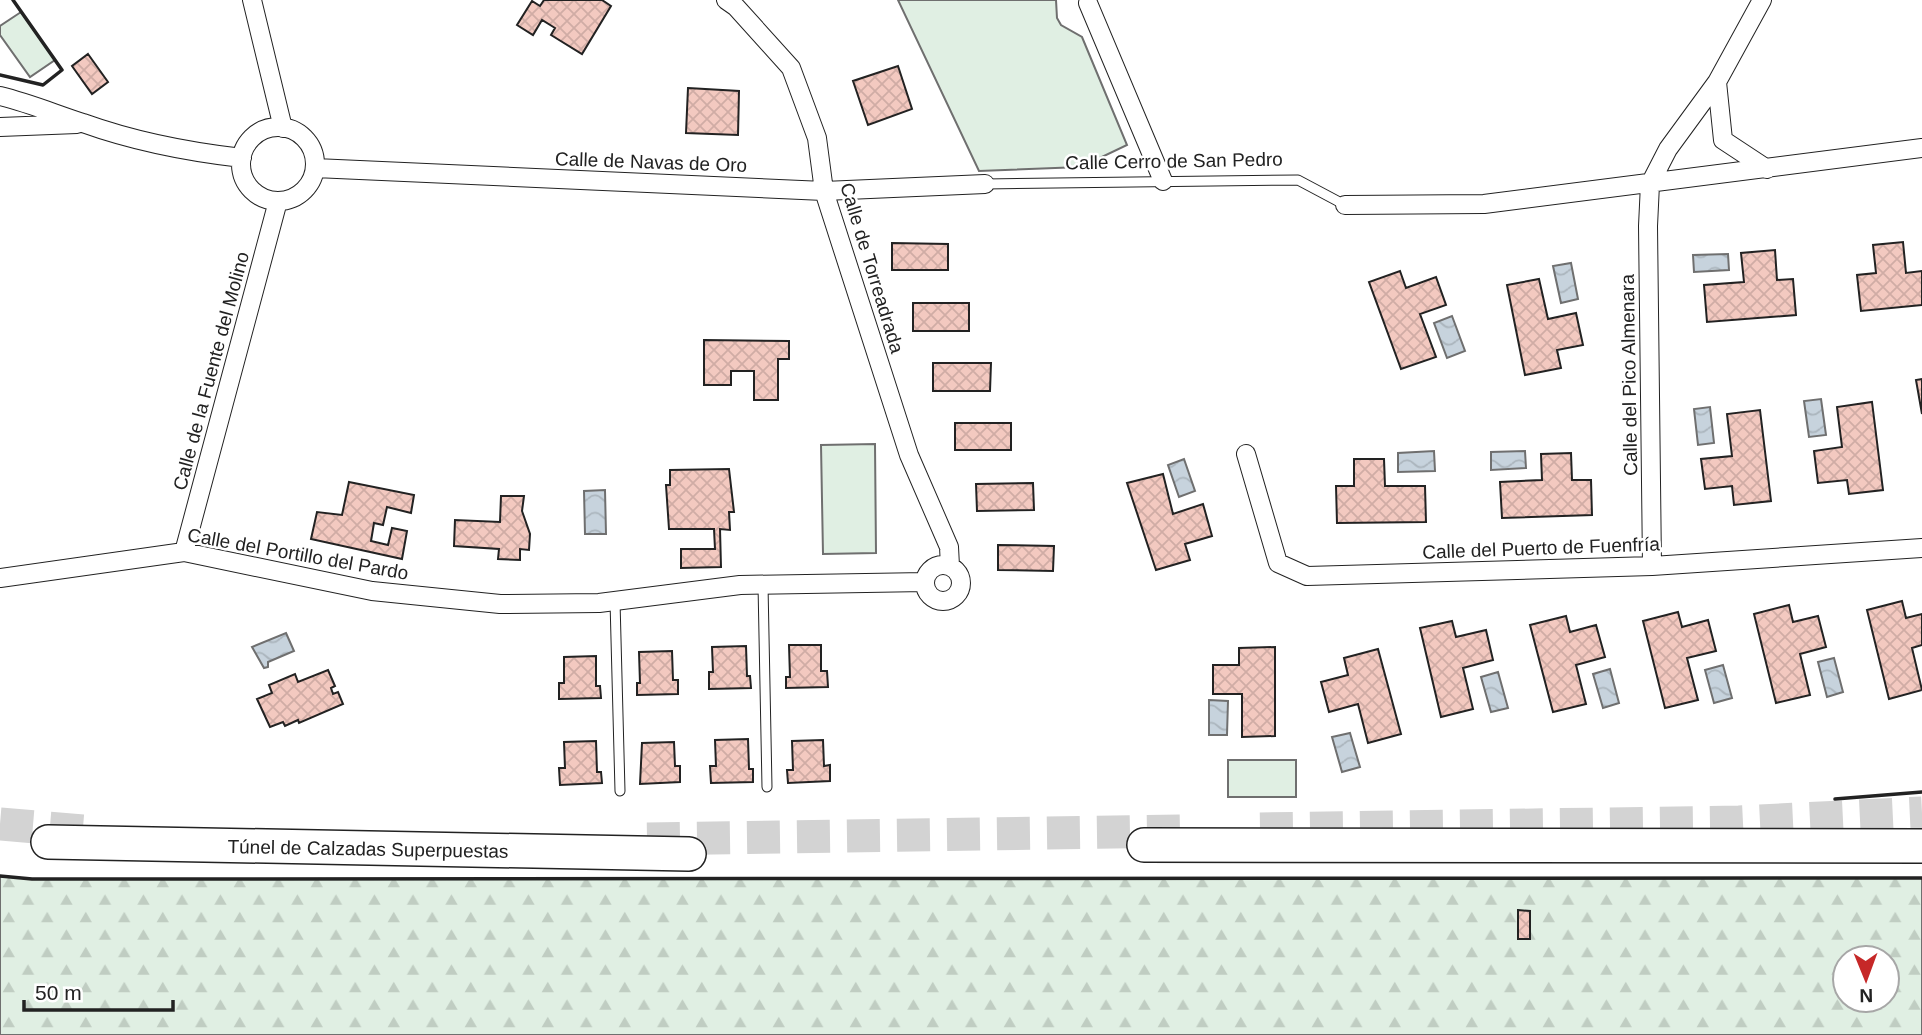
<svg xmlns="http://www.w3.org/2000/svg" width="1922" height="1035" font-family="Helvetica,sans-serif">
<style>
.forest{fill:url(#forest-firs);stroke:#6f6f6f;stroke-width:2;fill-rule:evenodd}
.pitch{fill:#e0efe3;stroke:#6f6f6f;stroke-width:2}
.water{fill:url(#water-waves);stroke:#6f6f6f;stroke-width:2}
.building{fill:url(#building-cross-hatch);stroke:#222;stroke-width:2}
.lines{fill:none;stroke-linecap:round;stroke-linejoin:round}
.motorway-tunnel{stroke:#d3d3d3;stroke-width:33;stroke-dasharray:33 17;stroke-linecap:butt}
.service-casing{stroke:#222;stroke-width:11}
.minor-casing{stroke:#222;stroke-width:20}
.motorway-casing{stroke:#222;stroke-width:36}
.service{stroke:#fff;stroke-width:9}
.minor{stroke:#fff;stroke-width:18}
.motorway{stroke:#fff;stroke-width:33}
.wall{stroke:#222;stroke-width:3.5}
.labels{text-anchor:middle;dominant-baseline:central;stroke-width:5;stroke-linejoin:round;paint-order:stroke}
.street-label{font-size:19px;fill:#222;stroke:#fff}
</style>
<defs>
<pattern id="forest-firs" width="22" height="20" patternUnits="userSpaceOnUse" patternTransform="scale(1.75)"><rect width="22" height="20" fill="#e0efe3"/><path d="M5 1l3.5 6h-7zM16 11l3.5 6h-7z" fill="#c0cdc2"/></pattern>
<pattern id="water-waves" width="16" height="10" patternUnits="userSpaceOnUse" patternTransform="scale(1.75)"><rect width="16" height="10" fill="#c7d3dd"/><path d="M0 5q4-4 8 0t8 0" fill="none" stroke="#abb5bd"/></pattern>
<pattern id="building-cross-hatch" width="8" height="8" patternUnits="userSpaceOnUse" patternTransform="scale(1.75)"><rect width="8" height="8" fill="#f3c9c0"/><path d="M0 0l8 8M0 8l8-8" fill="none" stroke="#d0aca5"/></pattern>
</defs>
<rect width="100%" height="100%" fill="#fff"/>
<path class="forest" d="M0 876 32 879 1922 878V1035H0ZM1845 958H1887V1000H1845Z"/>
<path class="pitch" d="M898 0H1056L1057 18 1061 25 1082 37 1127 145 1081 167 979 171Z
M21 12 55 60 30 77 0 35V26Z
M875 444 876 553 823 554 821 445Z
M1228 760H1296V797H1228Z"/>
<path class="water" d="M1728 254 1729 270 1694 272 1693 255Z
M1571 263 1578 299 1561 303 1553 266Z
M1452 316 1465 351 1447 358 1434 323Z
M1821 399 1826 435 1809 437 1804 401Z
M1710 407 1714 443 1698 445 1694 409Z
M1434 451 1435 471 1398 472V453Z
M1525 451 1526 468 1491 470V452Z
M1184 459 1195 491 1179 497 1168 465Z
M605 490 606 534H585L584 491Z
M286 633 294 651 268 662V667L264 668 252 647Z
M1834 658 1843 692 1827 697 1818 662Z
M1723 665 1732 698 1714 703 1705 670Z
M1610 669 1619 703 1603 708 1593 674Z
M1498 672 1508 708 1491 712 1481 677Z
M1209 700 1228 701 1227 735H1209Z
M1350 733 1360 767 1342 772 1332 737Z"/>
<path class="building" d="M544 0H602L611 6 582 54 551 35 555 28 542 20 533 35 517 25 532 1 540 6Z
M88 54 108 82 92 94 72 66Z
M898 66 912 109 868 125 853 81Z
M688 88 739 91 738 135 686 133Z
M1903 242 1906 273 1922 271V305L1861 311 1857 275 1876 273 1873 245Z
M892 243 948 244V270H892Z
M1775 250 1777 280 1793 279 1796 315 1707 322 1704 285 1744 282 1741 253Z
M1400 271 1406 288 1436 277 1446 305 1420 314 1436 357 1401 369 1369 282Z
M1539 279 1548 319 1576 313 1583 345 1557 350 1561 368 1525 375 1507 285Z
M913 303H969V331H913Z
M704 340 789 341V359H778V400H754V371H731V385H704Z
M933 363H991L990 391H933Z
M1922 379V414L1916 380Z
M1872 402 1883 490 1849 494 1847 480 1818 483 1814 451 1842 447 1837 407Z
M1760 410 1771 501 1734 505 1732 486 1705 489 1701 459 1732 456 1727 414Z
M955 423H1011V450H955Z
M1571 453 1572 480H1591L1592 515 1502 518 1500 482 1542 480 1541 454Z
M1354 459H1384L1385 486H1425L1426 522 1337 523 1336 486H1354Z
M729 469 734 512H729L730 530 720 529 721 567 681 568V549H715L714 529H669L666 485H670V470Z
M1163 474 1173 514 1203 504 1212 536 1185 544 1190 560 1156 570 1127 483Z
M349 482 414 495 411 513 387 507 383 525 374 523 371 541 388 545 392 528 407 531 402 559 311 539 317 512 342 515Z
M1033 483 1034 510 977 511 976 484Z
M501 496H524L522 511 530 534 529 550 520 549V560L498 559 499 549 454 546 455 520 500 522Z
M998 545 1054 546 1053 571 998 570Z
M1902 601 1906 618 1922 614V645L1912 648 1922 690 1889 699 1867 610Z
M1789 605 1793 622 1818 616 1826 647 1800 654 1810 695 1776 703 1754 614Z
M1678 612 1682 627 1708 620 1716 651 1687 658 1698 700 1665 708 1643 621Z
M1566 616 1570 632 1596 625 1605 657 1576 665 1586 704 1553 712 1530 625Z
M1452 621 1456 637 1486 630 1493 660 1463 668 1473 709 1441 717 1420 628Z
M789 645H821V671H827L828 687 786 688V677H790Z
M746 646 747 676H750L751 688 709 689V672H713L712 647Z
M1275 647V736L1242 737V694H1213V665H1239V648Z
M1378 649 1401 734 1368 743 1358 704 1329 712 1321 682 1348 675 1344 658Z
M672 651 673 680H678V694L637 695V683H640L639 652Z
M596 656V686H600L601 698 559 699V683H564V657Z
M328 670 335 686 331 688 333 694 338 692 343 704 299 723 298 720 285 726 283 722 270 727 257 699 272 693 269 685 295 674 298 682Z
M748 739 749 769H753V782L711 783 710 766H716L715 740Z
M823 740 824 766 830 765V781L788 783 787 770H793L792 741Z
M596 741 597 772H601L602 783 560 785 559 768H565L564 742Z
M674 742 675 766H680V782L640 784 642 743Z
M1518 910 1530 911V939H1518Z"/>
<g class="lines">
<path class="motorway-tunnel" d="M0 824 83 831
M1260 829 1739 822 1922 813
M647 839 1181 831"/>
<g class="service-casing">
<path id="service" d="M985 184 1298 180 1345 205
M763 585 767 787
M615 601 620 791"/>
</g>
<g class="minor-casing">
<path id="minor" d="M252 0 283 128
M726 0 736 7 791 68 817 138 824 191 909 455 949 547 950 566
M1088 3 1163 181
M1717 82 1762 0
M0 96C29 103 55 114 83 123 133 141 189 152 242 158
M0 127 77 124
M241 164a37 37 0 1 1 74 0a37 37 0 1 1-74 0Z
M315 168 824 191 985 184
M1345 205 1484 204 1922 148
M1246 454 1278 563 1307 576 1652 566 1922 548
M184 552 278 201
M925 583a18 18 0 1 1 36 0a18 18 0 1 1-36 0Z
M1652 566 1648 226 1650 184 1668 149 1717 82 1723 140 1767 169
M0 578 184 552 372 591 500 604 599 603 740 585 925 582"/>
</g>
<g class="motorway-casing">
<path id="motorway" d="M48 842 689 854
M1144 845 1922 846"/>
</g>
<use href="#service" class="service"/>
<use href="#minor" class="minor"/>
<use href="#motorway" class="motorway"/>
<path class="wall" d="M0 75 43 85 62 70 13 0
M1835 799 1922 792
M0 876 32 879 1922 878"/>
</g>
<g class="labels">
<g class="street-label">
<text transform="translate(1174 161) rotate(-1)">Calle Cerro de San Pedro</text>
<text transform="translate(651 162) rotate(2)">Calle de Navas de Oro</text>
<text transform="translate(872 268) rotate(73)">Calle de Torreadrada</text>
<text transform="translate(211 371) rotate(-75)">Calle de la Fuente del Molino</text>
<text transform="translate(1629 375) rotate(-91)">Calle del Pico Almenara</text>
<text transform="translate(1541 548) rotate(-2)">Calle del Puerto de Fuenfría</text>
<text transform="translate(298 554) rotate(10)">Calle del Portillo del Pardo</text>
<text transform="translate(368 849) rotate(1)">Túnel de Calzadas Superpuestas</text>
</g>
</g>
<g transform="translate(1866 979) rotate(179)"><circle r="33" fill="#ffffff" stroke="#a7a7a7" stroke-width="2"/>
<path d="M0-5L12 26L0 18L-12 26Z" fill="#c62828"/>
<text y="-10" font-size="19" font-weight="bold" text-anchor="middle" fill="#222222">N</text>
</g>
<path d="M24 1000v10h149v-10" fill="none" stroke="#222222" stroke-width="3.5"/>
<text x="35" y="1000" font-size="21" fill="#222222" stroke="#ffffff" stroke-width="5" paint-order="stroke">50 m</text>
</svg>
